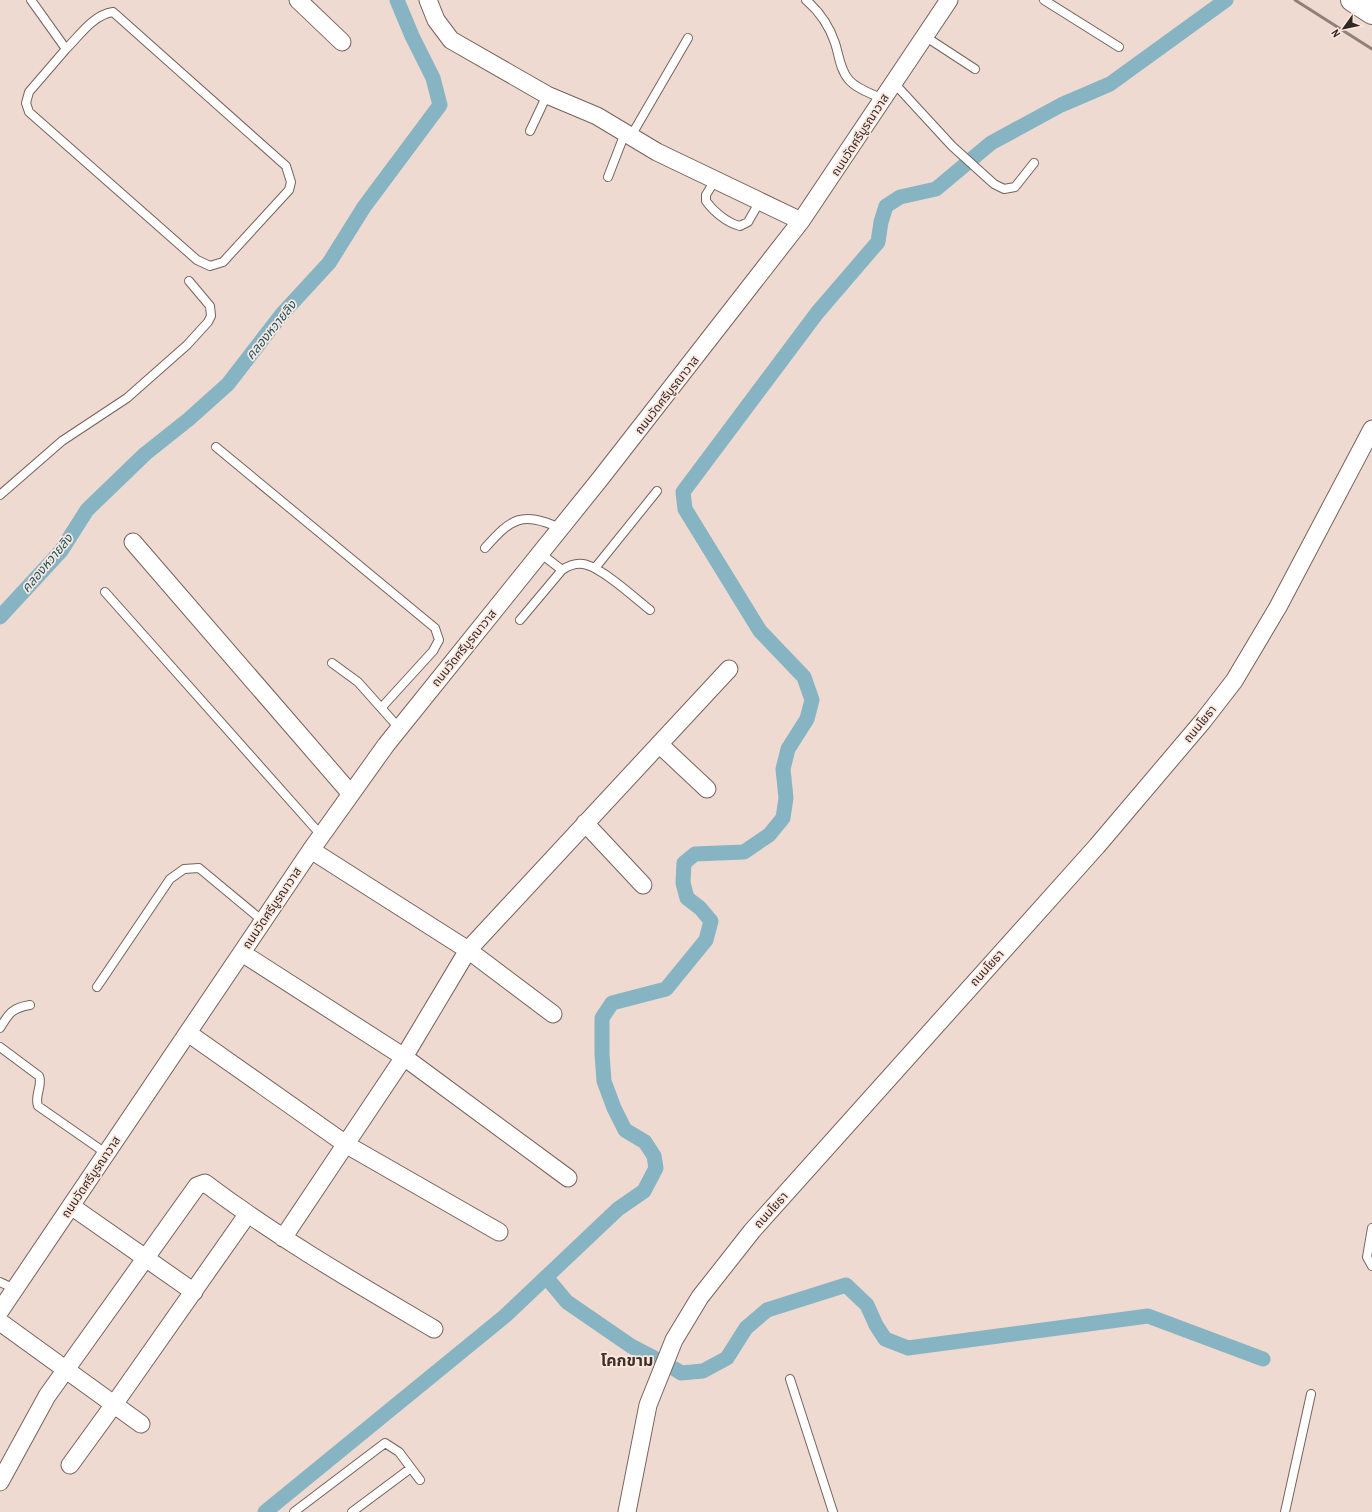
<svg xmlns="http://www.w3.org/2000/svg" width="1372" height="1512" font-family="'Archivo Narrow','Noto Sans Thai',sans-serif">
<style>
.lines{fill:none;stroke-linecap:round;stroke-linejoin:round}
.canal{stroke:#86b4c3;stroke-width:15}
.lane-casing{stroke:#76635c;stroke-width:10}
.street-casing{stroke:#76635c;stroke-width:19}
.secondary-casing{stroke:#76635c;stroke-width:24}
.lane{stroke:#fff;stroke-width:8}
.street{stroke:#fff;stroke-width:17}
.secondary{stroke:#fff;stroke-width:22}
.rail{stroke:#8f807a;stroke-width:3}
.labels{text-anchor:middle;dominant-baseline:central;stroke-width:3.5;stroke-linejoin:round;paint-order:stroke}
.street-label{font-size:12px;fill:#302825;stroke:#fce7df}
.water-label{font-size:13px;font-style:italic;fill:#185667;stroke:#fce7df}
.district-label{font-size:16px;font-weight:bold;fill:#3f2f29;stroke:#fce7df}
</style>
<rect width="100%" height="100%" fill="#efdad1"/>
<g class="lines">
<path class="canal" d="M0 617 61 551 87 510 145 454 189 419 228 384 282 314 329 263 364 207 440 105 433 78 412 36 397 0
M546 1277 567 1302 631 1346 654 1358
M675 1369 681 1373 703 1371 727 1358 746 1328 767 1310 846 1285 867 1305 876 1325 885 1339 908 1348 1148 1316 1263 1359
M265 1512 505 1316 618 1209 644 1191 656 1168 654 1156 645 1142 625 1130 614 1108 604 1081 602 1054V1018L612 1003 666 989 706 940 711 921 700 908 687 898 683 883 684 863 695 854 744 852 769 835 783 818 786 798 783 769 788 749 807 719 812 700 804 677 760 631 685 509 683 492 817 313 878 242 881 222 886 206 900 197 936 189 991 143 1061 105 1110 84 1226 0"/>
<g class="lane-casing">
<path id="lane" d="M31 0 66 49 29 92 26 103 29 112 197 260 210 266 223 262 289 190 291 182 286 166 113 12C93 15 80 35 66 49
M806 0C820 12 829 25 835 43 839 55 840 70 849 80 857 89 872 94 883 99
M1044 0 1119 47
M926 37 975 69
M894 83 952 146 994 184 1004 189 1015 187 1034 163
M530 131 547 95
M631 136 688 38
M608 177 625 133
M715 180 706 195V201C713 211 727 223 740 226L748 222 760 201
M216 447 435 628 439 640 433 651 382 707
M0 495 62 441 127 398 187 345 208 322 211 316 210 306 189 281
M485 548C512 518 521 511 560 528
M540 553 562 570C568 566 575 563 583 564 600 566 635 598 650 610
M595 568 657 491
M105 592 321 835
M520 620 562 570
M332 663 358 682 399 728
M97 987 170 879 184 869 199 868 264 922
M0 1028C9 1013 12 1008 30 1005
M0 1047 39 1076C43 1086 34 1095 38 1106L107 1154
M1372 1228 1367 1257 1372 1266
M0 1282 15 1289
M790 1379 833 1512
M294 1512 385 1443 399 1452 420 1480
M352 1512 411 1468
M1285 1512 1311 1394"/>
</g>
<g class="street-casing">
<path id="street" d="M298 0 342 42
M428 0 436 20 451 40 547 95 597 116 657 152 801 221
M133 542 351 794
M659 744 707 789
M585 823 643 885
M311 850 468 950 553 1014
M242 953 404 1057 568 1178
M188 1033 347 1145 499 1232
M71 1206 194 1292
M283 1238 404 1057 468 950 729 669
M0 1311 311 850 386 745 600 479 801 221 949 0
M0 1322 141 1424
M70 1465 115 1403 247 1215
M0 1482 47 1396 197 1186 205 1183C278 1238 356 1283 434 1329
M627 1512 648 1405 674 1340 700 1297 752 1231 1097 846 1203 721 1234 681 1278 607 1372 429"/>
</g>
<g class="secondary-casing">
<path id="secondary" d="M1352 0 1372 13"/>
</g>
<use href="#lane" class="lane"/>
<use href="#street" class="street"/>
<use href="#secondary" class="secondary"/>
<path class="rail" d="M1295 0 1372 49"/>
</g>
<g class="labels">
<g class="street-label">
<text transform="translate(860 135) rotate(-57)">ถนนวัดศรีบูรณาวาส</text>
<text transform="translate(667 395) rotate(-52)">ถนนวัดศรีบูรณาวาส</text>
<text transform="translate(464 648) rotate(-51)">ถนนวัดศรีบูรณาวาส</text>
<text transform="translate(1200 724) rotate(-51)">ถนนโยธา</text>
<text transform="translate(272 908) rotate(-56)">ถนนวัดศรีบูรณาวาส</text>
<text transform="translate(987 968) rotate(-48)">ถนนโยธา</text>
<text transform="translate(91 1177) rotate(-56)">ถนนวัดศรีบูรณาวาส</text>
<text transform="translate(771 1210) rotate(-48)">ถนนโยธา</text>
</g>
<g class="water-label">
<text transform="translate(271 330) rotate(-51)">คลองหวายลิง</text>
<text transform="translate(47 563) rotate(-50)">คลองหวายลิง</text>
</g>
<g class="district-label">
<text x="627" y="1360">โคกขาม</text>
</g>
</g>
<g transform="translate(1344 28) rotate(237)" stroke="#fce7df" stroke-width="3" paint-order="stroke">
<path d="M0-3L7 15L0 10L-7 15Z" fill="#302825"/>
<text y="-6" font-size="11" font-weight="bold" text-anchor="middle" fill="#302825">N</text>
</g>
</svg>
